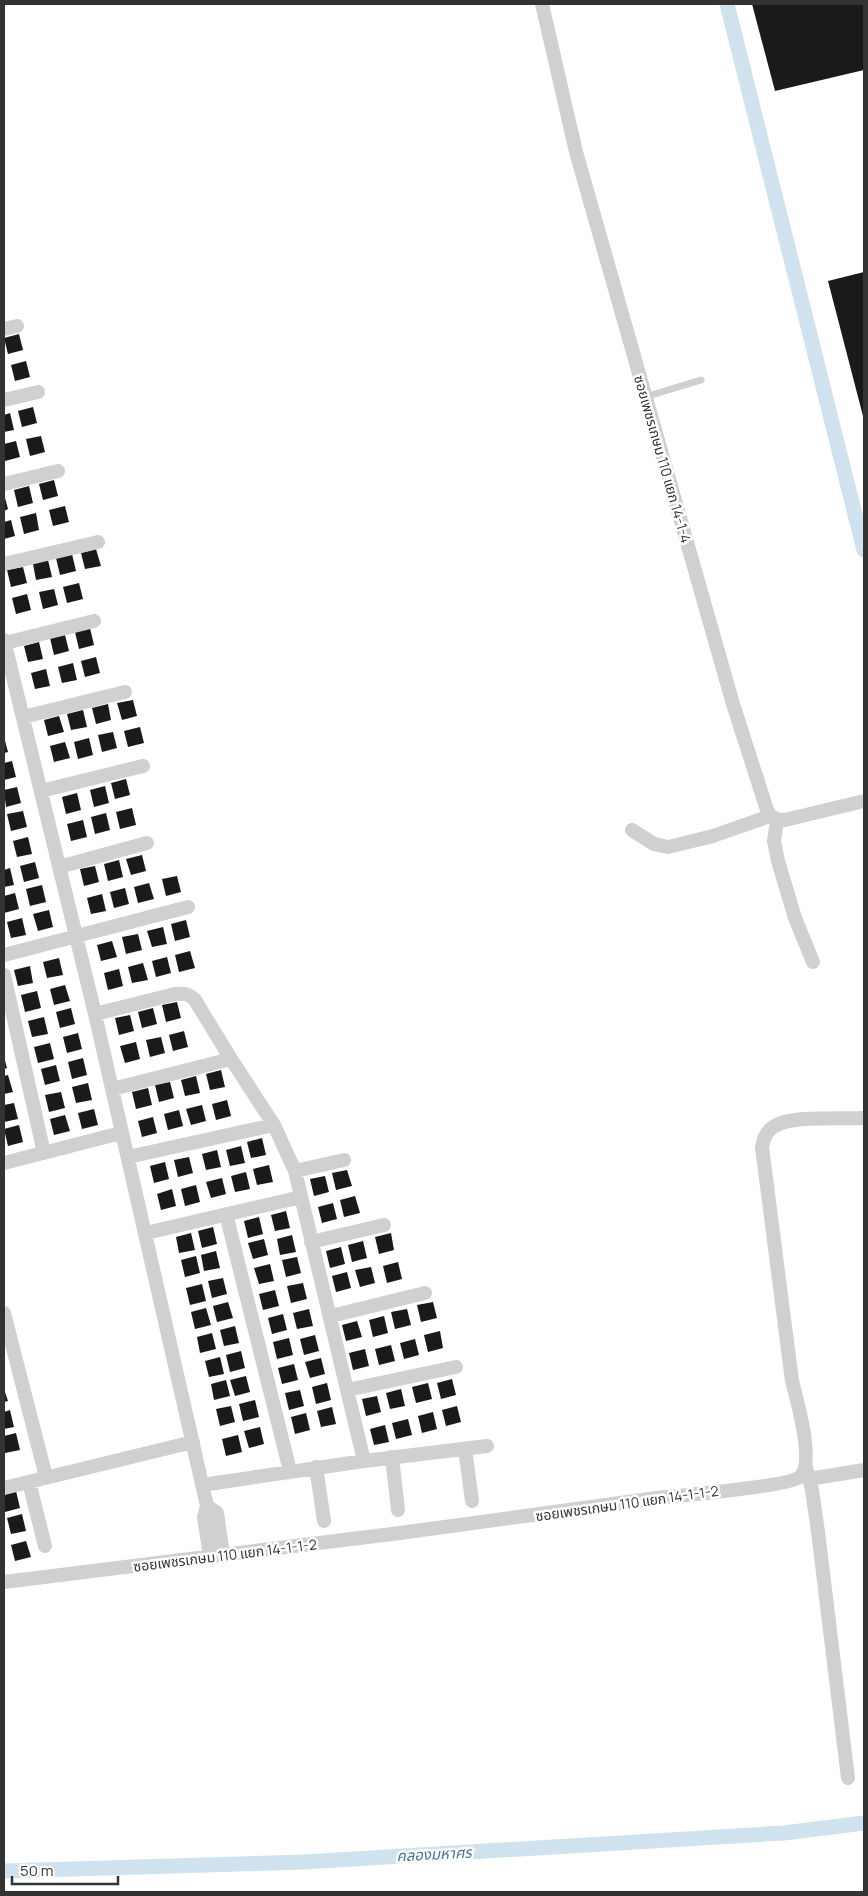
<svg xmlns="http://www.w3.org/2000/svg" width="868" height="1896" font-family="Manrope,'Noto Sans Thai',sans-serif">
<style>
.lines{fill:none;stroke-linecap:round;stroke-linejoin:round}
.canal{stroke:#cfe2ee;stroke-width:15}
.building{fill:#1a1a1a}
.service{stroke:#d0d0d0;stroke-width:7}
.minor{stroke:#d0d0d0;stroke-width:14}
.labels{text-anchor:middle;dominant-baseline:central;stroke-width:5;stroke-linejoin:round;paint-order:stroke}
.street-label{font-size:14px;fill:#333;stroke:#fff}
.water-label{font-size:15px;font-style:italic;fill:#3f7597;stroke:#fff}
</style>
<rect width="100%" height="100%" fill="#fff"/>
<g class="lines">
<path class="canal" d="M727 4 864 550
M4 1871 304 1862 784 1833 864 1823"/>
</g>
<path class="building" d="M752 4H864V70L775 91Z
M864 272V420L828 281Z
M19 334 23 350 8 354 4 338Z
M26 361 30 377 15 381 11 365Z
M33 407 37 423 22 427 18 411Z
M10 413 14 430 4 432V415Z
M41 436 45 452 30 456 26 439Z
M16 441 20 457 5 461 4 444Z
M54 480 58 496 43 500 39 484Z
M29 486 33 503 18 507 14 490Z
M4 494 8 509 4 511Z
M65 506 69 522 53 526 49 510Z
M36 513 39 530 24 534 20 517Z
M11 520 15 536 4 539V522Z
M96 549 101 566 85 569 81 553Z
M72 554 76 571 60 575 56 558Z
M48 560 52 577 36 580 33 564Z
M23 567 27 583 11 587 7 570Z
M79 583 83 599 67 603 63 587Z
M54 589 58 605 43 609 39 592Z
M27 594 31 610 16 614 12 598Z
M90 628 94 645 79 649 75 632Z
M65 635 69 651 54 655 50 638Z
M39 642 43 659 28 662 24 646Z
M96 657 100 673 85 677 81 661Z
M73 663 77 680 62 683 58 667Z
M46 669 50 686 35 689 31 673Z
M133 700 137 716 122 720 117 703Z
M108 704 111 720 96 724 92 708Z
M83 710 87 727 71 730 67 714Z
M59 716 64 732 48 736 44 720Z
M140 727 144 743 128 747 124 731Z
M113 732 117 748 102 752 98 735Z
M4 737 8 752 4 753Z
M89 738 93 755 78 759 74 742Z
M65 742 70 758 54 762 50 746Z
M12 761 16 777 4 780V763Z
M126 779 130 795 115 799 111 783Z
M105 786 109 803 94 807 90 790Z
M17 787 21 803 6 807 4 790Z
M77 793 81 810 66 814 62 797Z
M132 808 136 825 120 829 116 812Z
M23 811 27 827 11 831 7 814Z
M106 813 110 830 95 834 91 817Z
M83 820 87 837 71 841 67 824Z
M28 837 32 854 17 857 13 841Z
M142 855 146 871 131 875 126 859Z
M119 860 123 877 108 881 104 864Z
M35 862 39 878 24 882 20 866Z
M95 866 99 882 84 886 80 869Z
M10 868 14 885 4 887V870Z
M177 876 181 892 166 896 162 879Z
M149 883 154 899 138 903 134 887Z
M42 885 46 902 30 906 26 889Z
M125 888 129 904 114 908 110 892Z
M15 893 19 909 4 913V896Z
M102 894 106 911 91 914 87 898Z
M49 910 53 927 38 931 33 914Z
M22 918 26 935 11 938 7 922Z
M186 920 190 937 175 941 171 924Z
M163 927 167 944 152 947 147 931Z
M138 934 142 950 126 954 122 937Z
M112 941 117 957 101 961 97 945Z
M190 951 195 968 179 972 175 955Z
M167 957 171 973 156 977 152 961Z
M59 958 63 975 47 978 43 962Z
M143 963 148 980 132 983 128 967Z
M30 966 33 983 18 986 14 970Z
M119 969 123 986 108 990 104 973Z
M65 985 70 1001 54 1005 50 989Z
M37 991 41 1008 25 1012 21 995Z
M177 1002 181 1018 166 1022 162 1005Z
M71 1008 75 1024 60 1028 56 1012Z
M153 1008 157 1024 142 1028 138 1012Z
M130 1015 134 1031 119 1035 115 1018Z
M44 1017 48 1034 32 1037 28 1021Z
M184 1031 188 1047 173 1051 169 1035Z
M78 1033 82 1049 67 1053 63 1037Z
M161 1037 165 1053 150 1057 146 1040Z
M136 1042 140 1059 125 1063 120 1046Z
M50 1043 54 1059 38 1063 34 1047Z
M4 1057 7 1068 4 1069Z
M83 1058 87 1075 72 1079 68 1062Z
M56 1065 60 1081 45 1085 41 1069Z
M221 1070 225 1087 210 1090 206 1074Z
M8 1075 13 1092 4 1094V1076Z
M196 1076 200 1093 185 1096 181 1080Z
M170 1082 174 1098 159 1102 155 1085Z
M88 1083 92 1100 76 1103 72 1087Z
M148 1088 152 1105 136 1109 132 1092Z
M61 1092 65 1108 49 1112 45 1095Z
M227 1100 231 1116 216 1120 212 1104Z
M14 1103 18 1119 4 1122V1105Z
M202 1105 206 1121 191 1125 186 1109Z
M94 1109 98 1125 82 1129 78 1113Z
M179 1110 183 1126 168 1130 164 1114Z
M65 1115 70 1131 54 1135 50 1119Z
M153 1117 157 1133 142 1137 138 1121Z
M19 1125 23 1142 8 1146 4 1129Z
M262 1138 266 1155 251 1158 247 1142Z
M241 1146 245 1163 230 1166 226 1150Z
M217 1150 221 1167 206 1170 202 1154Z
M189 1157 193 1173 178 1177 174 1160Z
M165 1162 169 1179 154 1183 150 1166Z
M269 1165 273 1182 257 1185 253 1169Z
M347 1170 352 1186 336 1190 332 1173Z
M246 1172 250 1189 235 1192 231 1176Z
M325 1176 329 1192 314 1196 310 1179Z
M222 1178 226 1194 211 1198 206 1182Z
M196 1185 200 1202 185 1206 181 1189Z
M172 1189 176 1206 161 1210 157 1194Z
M355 1196 360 1213 344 1217 340 1200Z
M333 1203 337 1219 322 1223 318 1207Z
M286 1211 290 1228 275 1231 271 1215Z
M259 1217 263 1234 248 1238 244 1221Z
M213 1227 217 1244 202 1248 198 1231Z
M191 1233 195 1250 179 1253 176 1237Z
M391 1233 394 1250 379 1254 375 1237Z
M292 1235 296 1252 280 1255 277 1239Z
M264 1239 268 1255 253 1259 248 1243Z
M363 1241 367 1258 352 1262 348 1245Z
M341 1247 345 1264 330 1268 326 1251Z
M216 1251 220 1268 204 1271 201 1255Z
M196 1256 200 1273 185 1277 181 1260Z
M297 1257 301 1273 286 1277 282 1260Z
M398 1262 402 1279 387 1283 383 1266Z
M270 1264 274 1281 259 1284 254 1268Z
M371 1267 375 1283 360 1287 355 1270Z
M347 1272 351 1288 336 1292 332 1276Z
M223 1278 227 1294 212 1298 208 1281Z
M303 1283 307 1299 291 1303 287 1286Z
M202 1284 206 1301 190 1305 186 1288Z
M275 1290 279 1306 263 1310 259 1294Z
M228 1302 233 1318 217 1322 213 1306Z
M433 1302 437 1318 421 1322 417 1305Z
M206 1308 211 1325 195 1329 191 1312Z
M309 1309 313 1326 297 1329 293 1313Z
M407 1309 411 1325 395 1329 391 1312Z
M283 1314 287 1330 272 1334 268 1318Z
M384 1316 388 1333 373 1337 369 1320Z
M357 1321 362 1337 346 1341 342 1325Z
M235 1326 239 1343 224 1346 220 1330Z
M440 1331 443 1348 428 1352 424 1335Z
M212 1333 216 1349 200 1353 197 1337Z
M315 1335 319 1351 304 1355 300 1339Z
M289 1338 293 1355 277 1359 273 1342Z
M415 1339 419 1355 404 1359 400 1343Z
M391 1345 395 1361 379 1365 375 1349Z
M365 1349 369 1366 353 1370 349 1353Z
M241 1351 245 1368 230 1372 226 1355Z
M220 1357 224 1374 209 1377 205 1361Z
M321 1358 325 1374 310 1378 305 1362Z
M294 1364 298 1380 282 1384 278 1368Z
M246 1376 250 1392 235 1396 230 1380Z
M452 1379 456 1395 441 1399 437 1383Z
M226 1380 230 1396 214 1400 211 1384Z
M327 1383 331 1400 316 1404 312 1387Z
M428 1383 432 1399 416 1403 412 1387Z
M4 1389 8 1401 4 1402Z
M401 1389 405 1406 390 1409 386 1393Z
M300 1390 304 1406 289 1410 285 1393Z
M377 1396 381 1412 366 1416 362 1399Z
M255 1400 259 1417 243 1421 239 1404Z
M231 1406 235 1422 220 1426 216 1409Z
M457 1406 461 1422 446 1426 442 1410Z
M332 1407 336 1424 321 1427 317 1411Z
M10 1410 14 1427 4 1429V1412Z
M433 1412 437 1429 422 1433 418 1416Z
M306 1413 310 1430 295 1434 291 1417Z
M408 1419 412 1435 396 1439 392 1423Z
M385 1425 389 1442 374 1445 370 1429Z
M260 1427 264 1444 249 1448 244 1431Z
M16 1433 20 1450 5 1453 4 1436Z
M238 1435 242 1452 226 1456 222 1439Z
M16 1491 20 1508 5 1512 4 1495Z
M22 1514 26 1531 11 1534 7 1518Z
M26 1541 31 1557 15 1561 11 1545Z"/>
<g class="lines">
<path class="service" d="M645 397 701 380"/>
<path class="minor" d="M542 4 576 152 733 704 767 810C771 818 776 820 785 820L864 801
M4 329 17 326
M4 400 38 392
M4 484 58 471
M4 564 98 542
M4 640 95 1014 207 1506 204 1517 210 1556
M5 643 94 621
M23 717 125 692
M41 791 143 766
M777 820 774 841 778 861 795 918 813 962
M632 830 654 844 668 847 713 836 770 816
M59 867 147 843
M4 955 188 907
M4 975 44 1153
M95 1014 175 994C185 993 189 994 195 1000L231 1059 274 1125 295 1171 364 1461
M112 1089 231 1059
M128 1157 274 1125
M4 1163 121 1133
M295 1171 344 1160
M226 1214 290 1471
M146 1233 301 1197
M311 1242 384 1225
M4 1313 46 1477
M331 1316 425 1293
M347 1390 456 1367
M465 1449 472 1501
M392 1457 398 1510
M316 1467 324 1521
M806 1467 812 1490 818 1532 848 1778
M809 1479 864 1470
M29 1482 45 1546
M202 1485 364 1461 487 1446
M4 1488 193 1442
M207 1506 217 1513 223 1555
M4 1582C136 1566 268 1550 400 1533 486 1522 571 1509 657 1498 678 1496 790 1486 800 1477 815 1463 797 1400 792 1381L762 1147C764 1138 766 1132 773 1127 790 1115 843 1119 864 1118"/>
</g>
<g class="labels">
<g class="street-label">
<text transform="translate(663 459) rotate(74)">ซอยเพชรเกษม 110 แยก 14-1-4</text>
<text transform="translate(627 1503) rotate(-8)">ซอยเพชรเกษม 110 แยก 14-1-1-2</text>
<text transform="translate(225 1555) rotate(-7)">ซอยเพชรเกษม 110 แยก 14-1-1-2</text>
</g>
<g class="water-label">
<text transform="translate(434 1854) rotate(-3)">คลองมหาศร</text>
</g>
</g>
<rect width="868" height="1896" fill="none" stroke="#333333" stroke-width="10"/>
<path d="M12 1876v8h106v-8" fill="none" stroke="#333333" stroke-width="2.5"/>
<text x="20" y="1876" font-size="15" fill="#333333" stroke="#ffffff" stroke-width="4" paint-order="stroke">50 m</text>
</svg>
